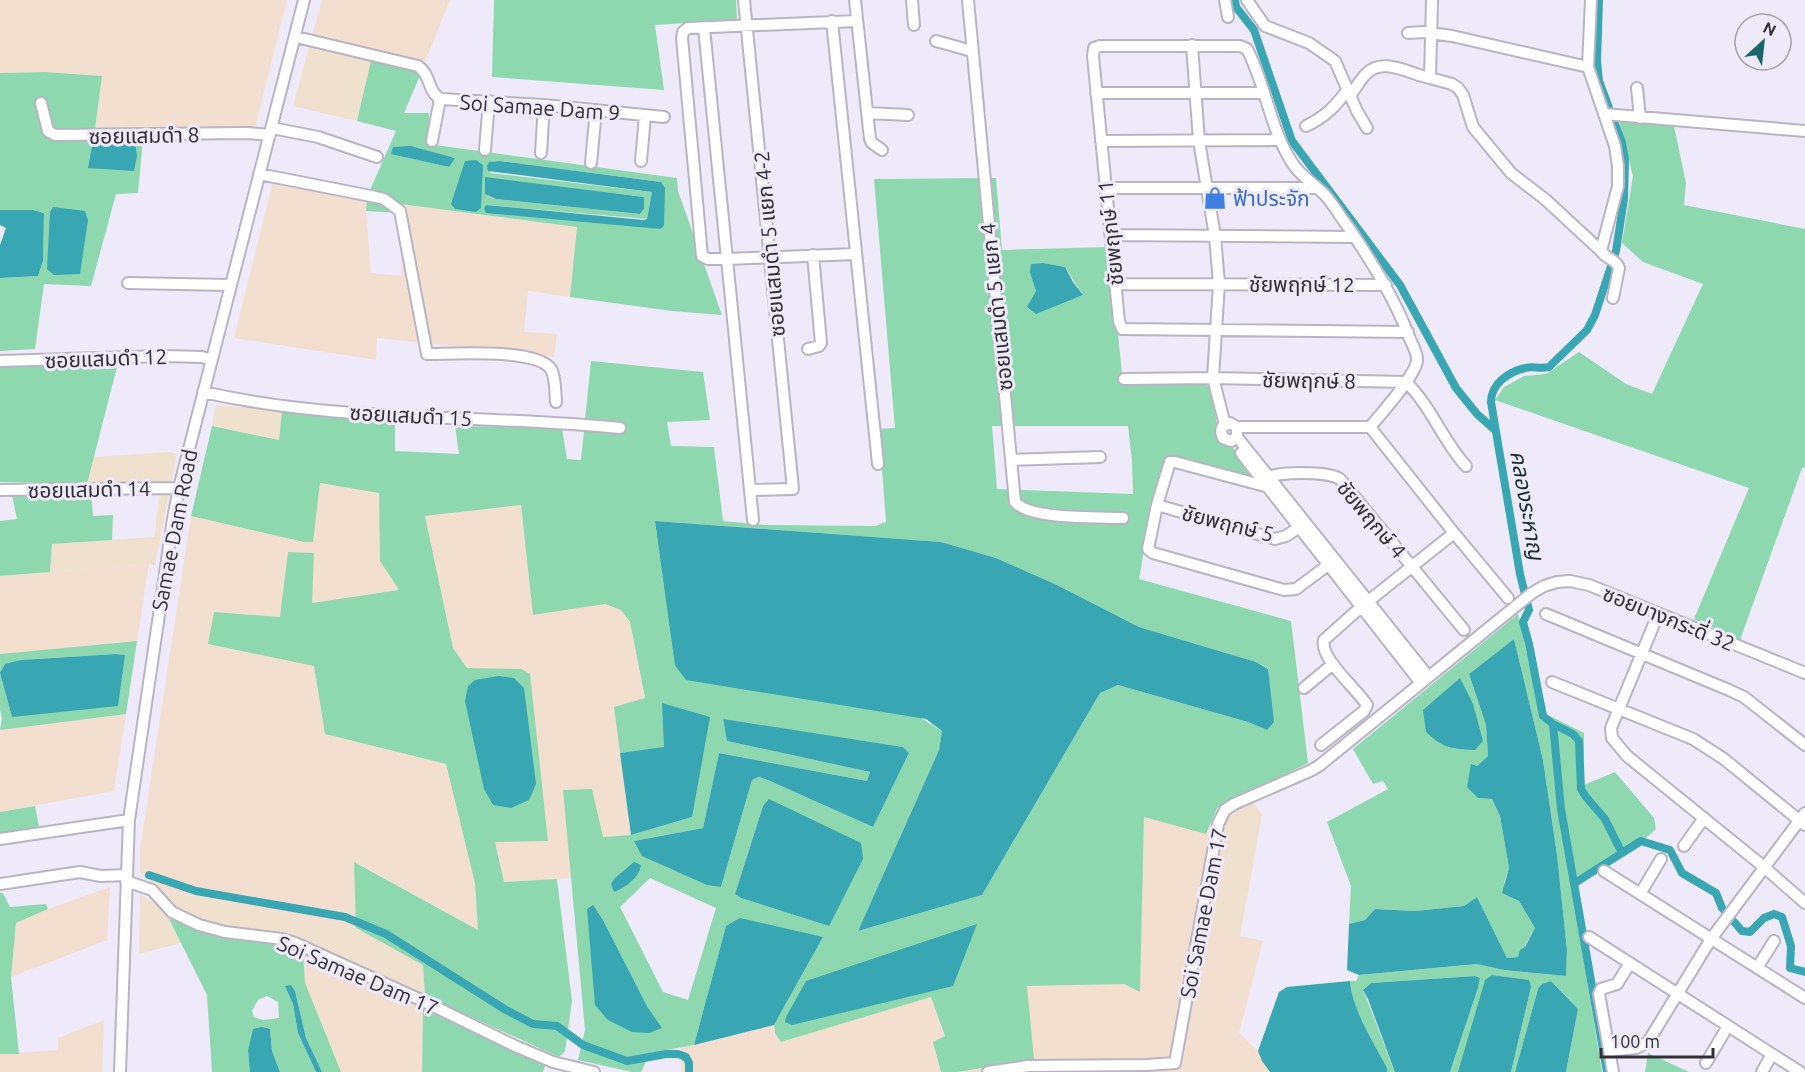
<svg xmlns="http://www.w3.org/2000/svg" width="1805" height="1072" font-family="Ubuntu,'Noto Sans Thai',sans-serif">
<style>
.commercial{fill:#f0e0ce}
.industrial{fill:#f3dfd0}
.green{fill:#8dd8af;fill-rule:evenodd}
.water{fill:#38a6b3}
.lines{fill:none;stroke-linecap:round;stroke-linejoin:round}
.canal{stroke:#38a6b3;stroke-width:8}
.minor-casing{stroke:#b9b4c3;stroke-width:14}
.minor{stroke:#fff;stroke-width:10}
.labels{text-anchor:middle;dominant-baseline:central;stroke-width:6;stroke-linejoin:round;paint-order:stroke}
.street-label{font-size:21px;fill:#312f35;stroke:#efeaf9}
.shop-label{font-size:21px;fill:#366cbe;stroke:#efeaf9;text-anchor:start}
.water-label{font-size:22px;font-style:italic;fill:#172f32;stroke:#efeaf9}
</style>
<rect width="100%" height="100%" fill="#efeaf9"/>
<path class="commercial" d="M310 44 372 60 357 121 293 106Z
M216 405 282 411 279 440 212 426Z
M170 452 177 454 155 565 149 564 50 572 52 544 154 537 161 484H87L93 457Z
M1247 794 1262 815 1240 936 1207 930 1233 841 1206 834 1217 808Z
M160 889 356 928 423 965 425 996 423 1009 303 952 169 920 181 943 139 954 140 894 160 906Z"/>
<path class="industrial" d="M0 0H287L255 128 95 130 102 76 45 72 0 73Z
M322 0H450L425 62 312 36Z
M275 174 367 197 366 211 371 273 402 276 399 204 577 227 570 297 528 291 524 332 557 334 554 357 377 338 376 360 234 338Z
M320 483 379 492 381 561 399 590 312 603 280 617 214 612 314 666 325 734 446 764 475 883 478 930 355 862 356 928 160 889 140 874V849L191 516 304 542H312Z
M521 505 533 615 605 604 621 610 630 622 645 699 614 707 631 835 603 837 610 874 557 879 504 882 495 842 467 668 453 648 425 516Z
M149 564 137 641 0 654V576Z
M126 714 114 791 0 812V730Z
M1144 817 1233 840 1207 929 1263 941 1239 1033 1258 1051 1262 1061 1270 1072H958L993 1066 1027 986 1124 984 1140 992Z
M110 887 107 940 11 977 16 923 48 909Z
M303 952 423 1009 422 1072H341L304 983Z
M931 997 945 1037 933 1042 941 1072H681V1048L774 1025 775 1033 781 1042Z
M104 1020 102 1072H0V1054L58 1050V1038Z"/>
<path class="green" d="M494 0H736L737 20 655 25 664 90 492 77Z
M372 57 411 67 421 73 404 113H429L428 144 677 178 678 191 722 315 672 311 570 297 577 227 400 204V213L366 211 367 197 396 131 357 121ZM406 157H454L449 167ZM500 161 661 182 660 229 485 208 486 205 647 219 652 192 490 173V162ZM485 178 644 197V209L640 214 496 199 487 196Z
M45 72 102 76 95 129 144 128 138 193 116 194 91 286 44 284 35 349 0 351V278L38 276 43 261 44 213 33 210H0V73Z
M1619 120 1674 126 1686 183 1684 205 1805 229V467L1802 468 1740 640 1694 619 1749 488 1495 400 1504 387 1524 376 1546 374 1579 352 1626 384 1652 394 1703 284 1643 262 1622 243 1633 176Z
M996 178 1002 250 1109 247 1123 383 1203 384 1209 386 1215 411 1218 433 1227 445 1233 448 1255 480 1170 457 1144 551 1139 579 1291 621 1308 763 1217 808 1206 834 1144 817 1140 992 1124 984 1027 986 1034 1059 958 1072H941L933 1042 945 1036 931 997 781 1042 775 1033 774 1025 823 937 726 926 694 1045 650 1053 641 1072H632L578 1060 585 1030 563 790 592 789 603 837 631 835 692 817 664 748 620 753 614 707 645 698 630 622 621 610 605 604 533 615 521 505 425 516 453 648 467 668 521 669 530 674 548 841 495 842 504 882 557 879 572 1001 565 1051 559 1057 425 996 423 965 356 928 354 862 478 930 475 883 446 764 325 734 314 666 208 644 214 612 280 617 288 552 314 553 312 603 399 590 380 561 379 493 320 483 313 542H304L191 516 212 426 279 440 282 411 373 417 374 422H395V451L459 454 455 426 562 428 567 459 581 460 591 361 703 372 710 420 667 422 671 446 714 447 723 521 766 525 875 526 886 522 879 429 895 428 874 179ZM1043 263 1065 267 1083 295 1063 302 1028 307 1036 291 1031 264ZM992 426H1128L1132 461 1133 494 997 489ZM655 521 941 542 996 558 1057 585 1139 627 1256 662 1268 668 1270 696 1267 730 1248 722 1118 685 1100 693 982 895 858 931 939 750 942 731 660 557ZM723 720 903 747 909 753 873 827 770 781 759 777 752 780 721 887 634 841 703 828 719 753 867 781 870 772 727 741ZM763 806 829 926 741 898 735 894ZM650 878 716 908 688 1000 663 992 620 907ZM593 906 603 920 648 1008 587 909Z
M118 363 87 484 0 482V366Z
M91 493 93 516 113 515 112 540 52 544 50 572 0 576V521L17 519 12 495Z
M1518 614 1541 719 1550 716 1584 733V785L1615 772 1654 818 1656 829 1630 852 1577 883H1571L1602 1072H1566L1578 1009 1551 981 1538 989 1515 1072H1511L1531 987 1528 980 1492 975 1458 1072H1450L1478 988 1480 978 1474 976 1371 983 1363 990 1395 1072H1387V1068C1374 1043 1352 1009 1350 981H1356L1359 975 1478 964 1504 970 1566 976 1567 950 1557 855 1543 760 1514 639 1469 674 1486 725 1488 756 1477 766 1478 798 1492 799 1500 816 1509 868 1504 883 1519 901 1535 928 1518 957 1507 958 1477 897 1464 906 1415 911 1375 909 1365 920 1349 924 1351 886 1327 822 1388 789 1383 781 1373 784 1353 749Z
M137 641 126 714 0 730 2 718 0 710V654ZM116 654 125 655 12 717 0 673 21 660Z
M35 806 39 827 0 833V812Z
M0 893H3L10 907 46 904 48 909 16 923 11 977 19 1054H0Z
M169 919 303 952 305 983 341 1072H322L306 1038 295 991 285 986 293 1004 298 1033 316 1072H280L272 1051 270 1029 248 1051 250 1072H212L207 995ZM267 996 278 1002 279 1018 263 1020 254 1017 252 1011 258 1000Z
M423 1009 545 1066 543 1072H422Z
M1648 1053 1689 1072H1645Z"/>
<path class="water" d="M93 141H135L137 156 134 171 88 168Z
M410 146 455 158 449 167 391 154 393 147Z
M476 160 483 165 481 208 476 212 455 209 451 204 465 161Z
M500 161 661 182 665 188 664 226 660 229 486 213 484 208 486 205 644 220 647 219 652 192 488 171 487 166 489 162Z
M485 177 644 197V209L640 214 496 199 485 194Z
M53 207 85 211 88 220 80 274 54 275 47 269 50 212Z
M0 210H33L44 213 43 261 38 276 0 278V245L6 228 0 225Z
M1043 263 1065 267 1073 282 1083 295 1036 314 1027 307 1036 291 1030 272 1031 264Z
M655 521 941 542 996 558 1057 585 1139 627 1256 662 1268 669 1274 722 1267 730 1248 722 1118 685 1100 693 982 895 858 931 939 750 942 731 926 719 686 680 675 665Z
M1514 639 1543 760 1557 855 1567 950 1566 976 1504 970 1477 964 1359 975 1347 970 1349 924 1365 920 1375 909 1415 911 1464 906 1477 897 1507 958 1518 957 1520 950 1525 947 1535 928 1519 901 1502 893 1509 868 1500 816 1492 799 1478 798 1467 787 1471 764 1477 766 1488 756 1486 725 1469 674Z
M116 654 125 655 118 706 12 717 0 673 5 664 21 660Z
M499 676 514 678 524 688 536 784 529 800 511 808 493 805 484 789 465 701 468 686 475 680Z
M1460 678 1473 704 1483 741 1475 750C1452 749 1443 748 1426 732L1423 710Z
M662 703 710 717 692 817 631 835 620 753 664 747Z
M723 719 903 747 909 753 873 827 770 781 759 777 752 780 721 887 707 885 642 856 634 841 703 828 719 753 867 781 870 772 727 741Z
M769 799 861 843 863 859 829 926 741 898 735 894 763 806Z
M634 862 641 865C639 878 626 887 614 892L611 884 615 878Z
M593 905 603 920 648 1008 662 1028 649 1033 632 1032 608 1020 595 1005 587 909Z
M740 918 823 937 774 1025 694 1045 726 926Z
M977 924 953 986 792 1025 785 1022 786 1017 806 981Z
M1492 975 1529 980 1531 987 1511 1072H1458L1485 980Z
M1475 976 1480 978 1478 988 1450 1072H1395L1368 999 1363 990 1371 983Z
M1350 981C1352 1009 1374 1043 1387 1068V1072H1270L1262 1061 1258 1051 1279 992 1287 987Z
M1551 981 1578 1009 1566 1072H1515L1538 989 1542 984Z
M291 985 295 991 306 1038 322 1072H316L298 1033 293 1004 285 986Z
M262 1027 270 1029 272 1051 280 1072H250L248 1051 253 1029Z"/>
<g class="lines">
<path class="canal" d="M1235 0 1236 7 1254 30 1292 141 1400 285 1456 388 1477 414 1495 430
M1599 0 1597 61 1599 81 1622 143 1625 159 1624 199 1616 251 1595 315 1587 330 1549 367C1541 369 1532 366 1525 368 1508 372 1491 384 1491 402L1520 574 1529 610 1523 622 1529 644 1543 716 1553 724 1561 809 1607 1072
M1553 724 1573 734 1579 741 1581 789 1586 797 1605 819 1622 853 1641 841 1670 850 1682 873 1716 893 1722 908 1742 931 1750 932 1764 918 1774 914 1782 917 1791 946 1790 968 1805 972
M149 875 196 891 345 917 386 934 506 1010 533 1024 557 1026 583 1045 627 1061 666 1054H678L686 1057 689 1063V1072
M1575 883 1622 853"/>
<g class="minor-casing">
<path id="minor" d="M744 0 793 489 750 490
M855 0 870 139 872 143 882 150
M912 0 914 25
M968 0 1015 502C1030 520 1099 517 1123 518
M1225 0 1228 17
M1247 0 1265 26 1309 43 1335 61 1357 111 1367 128
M1591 0 1588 67 1615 146 1618 166V186L1601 251C1606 259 1616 259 1619 268L1613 298
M832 21 878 464
M704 28 753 520
M1408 33 1423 32 1452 36 1588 67
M296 37 418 66C432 76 427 92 441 99L544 105 664 117
M936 41 972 51
M1192 45 1199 141 1215 236 1219 284 1213 378 1225 425
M1430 78 1452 84 1458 88 1463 95 1473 127 1511 173 1546 200 1601 251
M1637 88 1640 118
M1096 93H1264
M1351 94C1356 88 1360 80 1366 74 1382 56 1410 74 1430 78L1432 0
M41 103 48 131 55 135 247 133 270 135
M867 113 908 115
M1604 114 1805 131
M1306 126C1325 117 1336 106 1348 89
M272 128 318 137 377 157
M432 141 440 99
M1101 141 1280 140
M485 150 489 101
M541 153 544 105
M641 161 645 115
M591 163 596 110
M259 174 376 197 384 199 400 211 427 354C452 354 536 348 551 369 556 378 555 392 556 402
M1106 188H1316
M1111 235 1355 237
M856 254 727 259H708L702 256 682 38 683 32 688 28 857 21
M128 283 230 285
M1115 284 1386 285
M808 349 819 346 821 343 813 255
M0 361 165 356 202 357 212 360
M1124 379 1213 378 1406 382C1431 406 1443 441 1466 466
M203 392C340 423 482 414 620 428
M1237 427H1370
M1370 427C1381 414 1415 376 1417 361 1418 354 1413 346 1410 339 1395 299 1373 264 1349 228 1341 218 1334 205 1325 195 1315 185 1304 178 1295 167 1270 132 1267 87 1247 49L1240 46H1100L1094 48 1093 56 1119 321 1122 329 1408 332
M1370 427 1454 533 1508 598
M1237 437 1231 441 1223 438 1221 432 1222 427 1230 423 1237 427V437L1428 676
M1241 453 1420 682
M1011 460 1100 457
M1264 479C1276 471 1328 471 1340 479L1464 630
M1265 486 1175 462H1170L1157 505 1148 549 1153 553 1284 590 1296 589 1328 565
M0 490 179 488
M1157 505 1275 539 1286 536 1298 528
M1546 614 1729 690 1744 697 1805 745
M1654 624 1611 728 1612 738 1627 756 1764 867 1805 903
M1552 682 1693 739 1724 759 1805 825
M1304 688 1333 664
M1321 745 1364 711 1367 705C1357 689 1319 658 1324 640L1361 607 1454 533
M0 839 129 820
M1684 846 1704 818
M1604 871 1805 998
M126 881 152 890 172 912 199 925 225 932 282 939 295 943 421 1000 515 1046 553 1062 594 1072
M0 884 80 872 101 876 127 875
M1640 894 1661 859
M1589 937 1800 1072
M1757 968 1774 941
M1610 1051 1636 1048 1648 1042 1711 939 1805 813
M1706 1063 1728 1026
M120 1072 129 820 173 519 179 488 304 0
M988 1072 1028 1066 1146 1065 1175 1063 1218 824 1225 810 1234 804 1312 770 1320 765 1532 593 1544 586 1557 582 1570 581 1589 585 1805 673
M1613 1072 1599 994 1601 989 1617 984 1630 963
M1762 1072 1772 1054"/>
</g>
<use href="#minor" class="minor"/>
</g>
<defs>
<g id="shop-bare" transform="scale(1.8)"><path d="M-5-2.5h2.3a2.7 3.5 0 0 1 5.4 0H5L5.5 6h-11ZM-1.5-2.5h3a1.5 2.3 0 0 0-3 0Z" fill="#3f7fe0" stroke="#efeaf9" stroke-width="2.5" paint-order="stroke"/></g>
</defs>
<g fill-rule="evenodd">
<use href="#shop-bare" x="1215" y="198"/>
</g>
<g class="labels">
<g class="street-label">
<text transform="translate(540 107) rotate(4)">Soi Samae Dam 9</text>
<text transform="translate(144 135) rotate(-1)">ซอยแสมดำ 8</text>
<text transform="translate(1110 233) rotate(-96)">ชัยพฤกษ์ 11</text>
<text transform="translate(769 244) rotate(-95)">ซอยแสมดำ 5 แยก 4-2</text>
<text x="1302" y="284">ชัยพฤกษ์ 12</text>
<text transform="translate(996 307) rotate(-96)">ซอยแสมดำ 5 แยก 4</text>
<text transform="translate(106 358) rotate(-2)">ซอยแสมดำ 12</text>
<text transform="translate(1309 380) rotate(1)">ชัยพฤกษ์ 8</text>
<text transform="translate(411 415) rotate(3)">ซอยแสมดำ 15</text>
<text transform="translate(89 489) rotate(-1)">ซอยแสมดำ 14</text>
<text transform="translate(1372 519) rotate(50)">ชัยพฤกษ์ 4</text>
<text transform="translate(1228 523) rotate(14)">ชัยพฤกษ์ 5</text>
<text transform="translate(174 530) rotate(-79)">Samae Dam Road</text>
<text transform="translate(1669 618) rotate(22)">ซอยบางกระดี่ 32</text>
<text transform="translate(1203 913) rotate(-79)">Soi Samae Dam 17</text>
<text transform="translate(358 975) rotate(23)">Soi Samae Dam 17</text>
</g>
<g class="shop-label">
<text x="1233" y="198">ฟ้าประจัก</text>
</g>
<g class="water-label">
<text transform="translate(1528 505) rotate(80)">คลองระหาญ</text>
</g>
</g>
<g transform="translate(1763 42) rotate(27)"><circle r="28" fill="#efeaf9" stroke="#a39fab" stroke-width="1.5"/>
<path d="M0-4.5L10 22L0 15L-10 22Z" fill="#176668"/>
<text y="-9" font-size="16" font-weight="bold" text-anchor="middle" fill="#312f35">N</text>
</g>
<path d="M1601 1048v9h112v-9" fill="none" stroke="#312f35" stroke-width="3"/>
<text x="1610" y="1048" font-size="18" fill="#312f35" stroke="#efeaf9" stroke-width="4.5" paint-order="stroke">100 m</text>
</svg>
